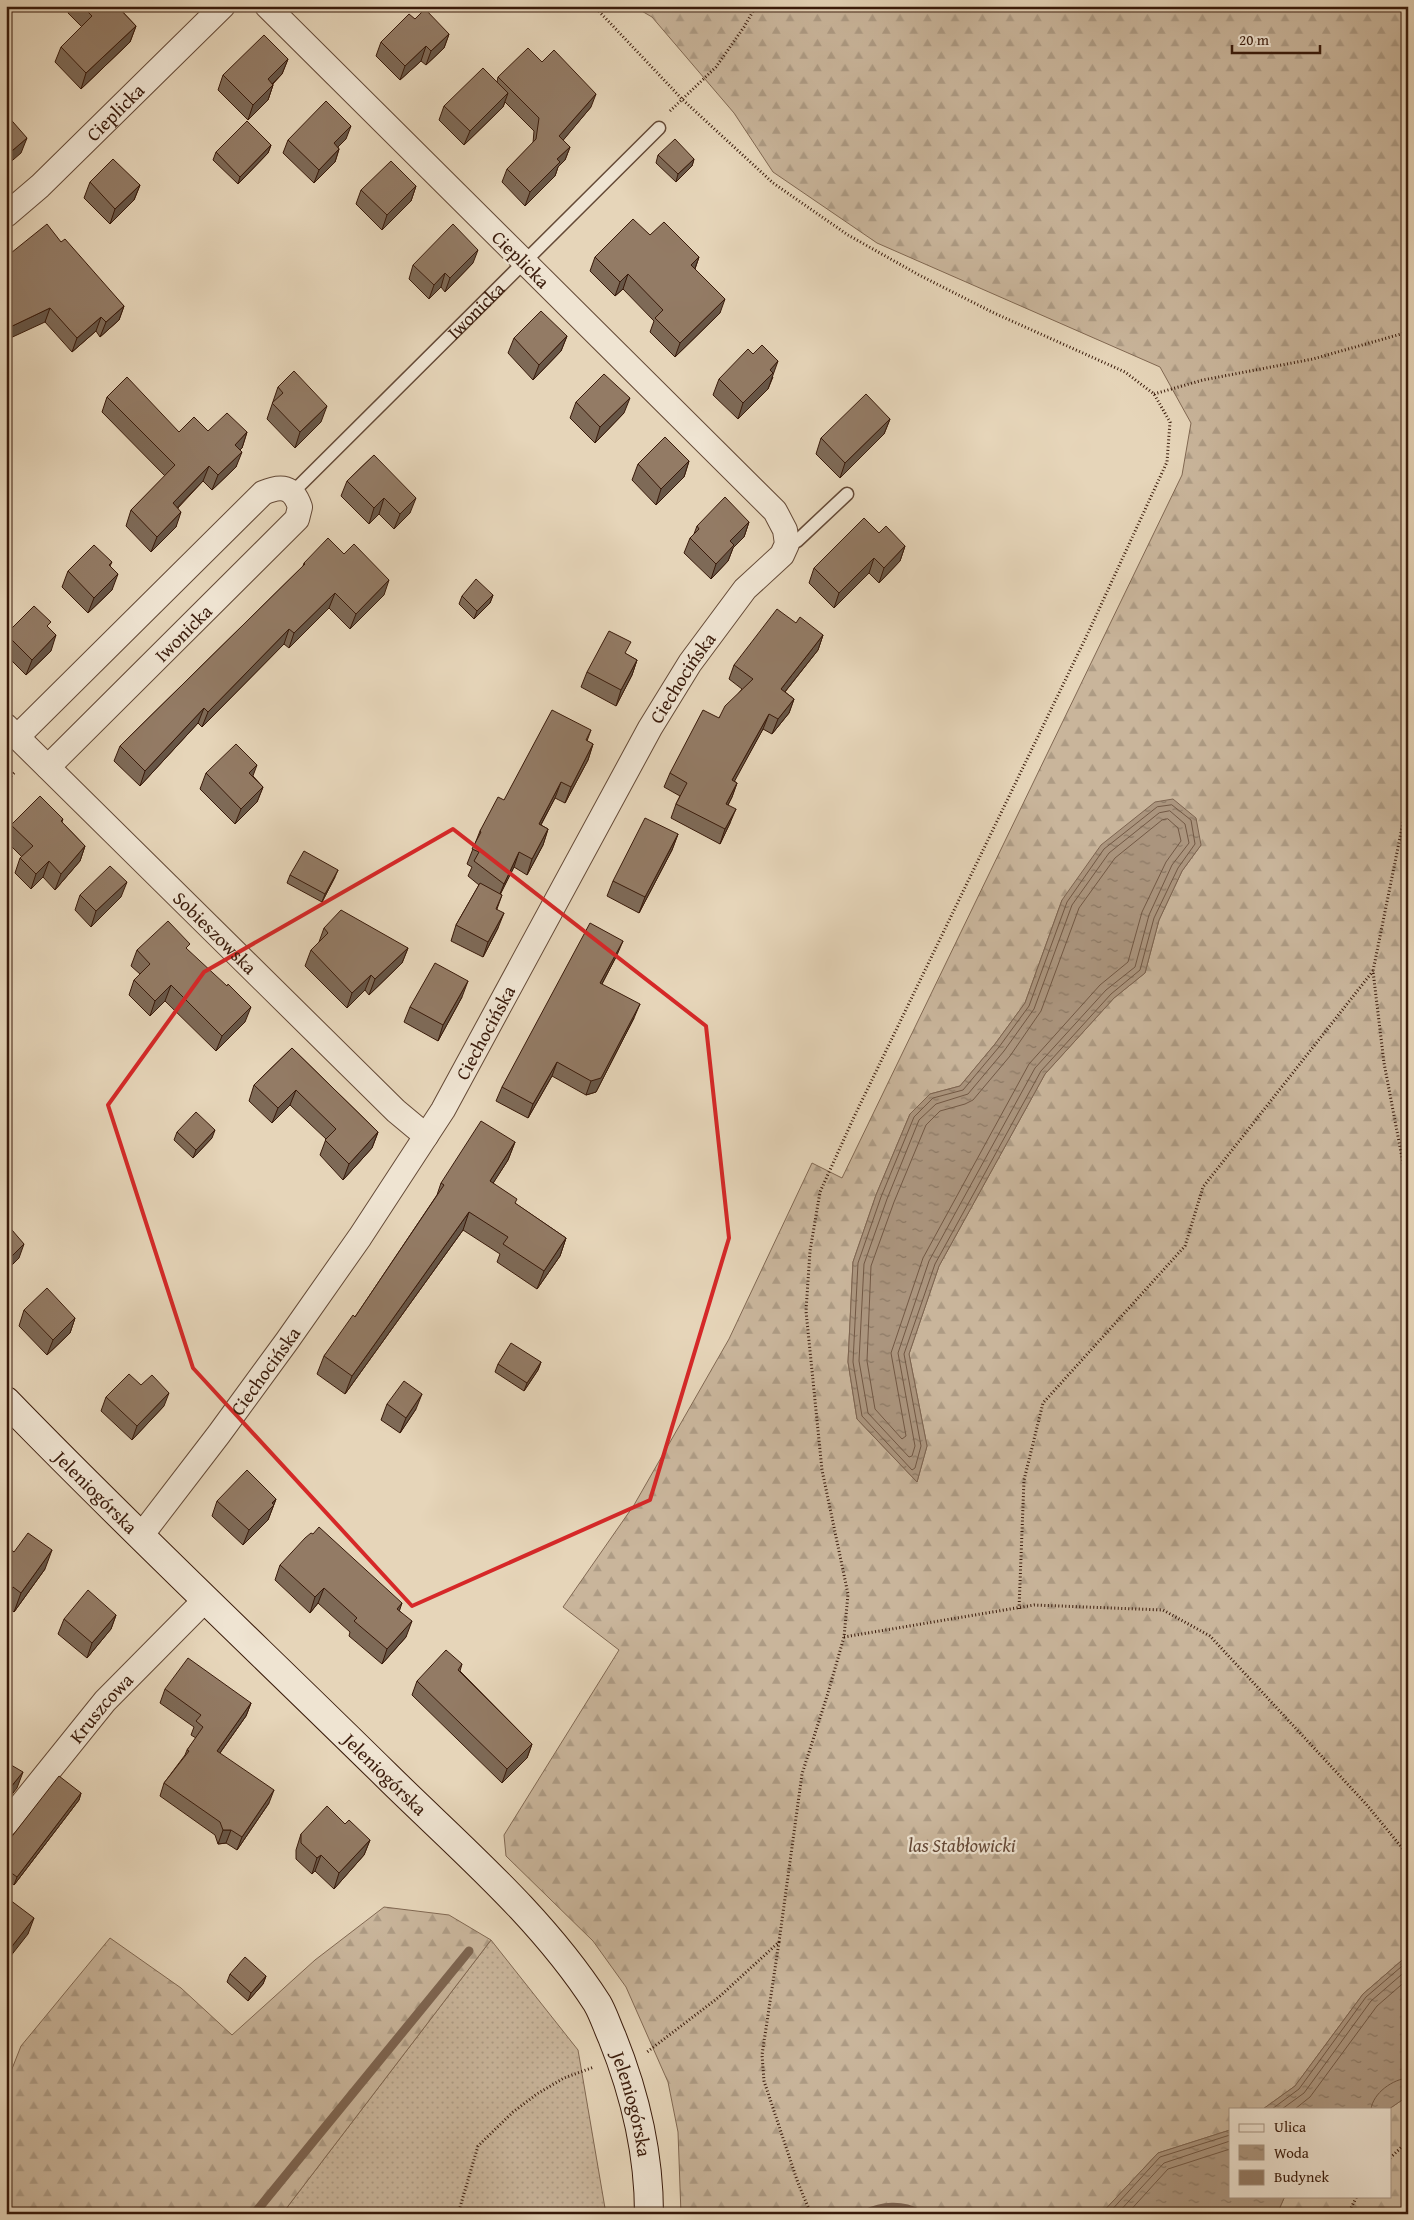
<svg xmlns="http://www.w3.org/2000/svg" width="1414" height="2220" font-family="'Gentium Book Plus',serif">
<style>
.grass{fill:url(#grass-dots);stroke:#816852}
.forest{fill:url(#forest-firs);stroke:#816852;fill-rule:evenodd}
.water{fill:url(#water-ripples);stroke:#7d6450}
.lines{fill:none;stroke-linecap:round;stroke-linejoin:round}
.shore{stroke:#725844;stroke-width:1}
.stream{stroke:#7d6450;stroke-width:9}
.lane-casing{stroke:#644936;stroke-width:15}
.street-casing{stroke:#644936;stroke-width:26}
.secondary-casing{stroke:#391a0a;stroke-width:30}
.path{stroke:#391a0a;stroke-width:3;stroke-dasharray:1 2.5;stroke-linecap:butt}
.lane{stroke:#efe4d2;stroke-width:12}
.street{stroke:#efe4d2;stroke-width:24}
.secondary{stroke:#efe4d2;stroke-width:28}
.wall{fill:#7e6a57;stroke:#391a0a}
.shaded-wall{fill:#675647;stroke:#391a0a}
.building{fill:#937b65;stroke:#391a0a}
.marked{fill:none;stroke:#d62828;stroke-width:4;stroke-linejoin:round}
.labels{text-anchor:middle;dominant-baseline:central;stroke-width:4.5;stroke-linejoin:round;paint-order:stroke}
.street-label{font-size:19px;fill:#391a0a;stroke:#efe4d2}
.park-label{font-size:19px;font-style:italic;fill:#644836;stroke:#efe4d2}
</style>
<defs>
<pattern id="grass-dots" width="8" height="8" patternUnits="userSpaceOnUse" patternTransform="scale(1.25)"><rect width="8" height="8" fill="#c9b59b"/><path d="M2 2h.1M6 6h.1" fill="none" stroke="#ad9b84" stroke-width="1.8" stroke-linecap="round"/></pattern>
<pattern id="forest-firs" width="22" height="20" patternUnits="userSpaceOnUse" patternTransform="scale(1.25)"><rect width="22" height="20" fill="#c9b59b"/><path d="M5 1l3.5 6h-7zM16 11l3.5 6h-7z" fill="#ad9b84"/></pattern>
<pattern id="water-ripples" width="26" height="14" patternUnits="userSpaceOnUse" patternTransform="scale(1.25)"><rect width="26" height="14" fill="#ab957e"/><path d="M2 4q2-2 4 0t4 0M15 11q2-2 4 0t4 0" fill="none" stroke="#8c7965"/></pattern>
</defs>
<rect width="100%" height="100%" fill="#e6d5b9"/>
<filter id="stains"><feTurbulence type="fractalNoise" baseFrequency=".004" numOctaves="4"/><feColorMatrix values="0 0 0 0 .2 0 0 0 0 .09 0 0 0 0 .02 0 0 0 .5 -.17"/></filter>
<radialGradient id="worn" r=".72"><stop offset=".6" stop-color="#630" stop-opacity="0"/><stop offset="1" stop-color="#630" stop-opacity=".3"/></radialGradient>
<path class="grass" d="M491 1940 578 2050 606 2214H282Z"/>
<path class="forest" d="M633 6H1408V1955L1363 1994 1295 2086 1263 2109H1230V2130L1158 2153 1101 2214H681L678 2132 668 2082 626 1987 593 1941 506 1856 504 1835 619 1650 563 1607 634 1505 729 1339 812 1163 842 1178 1182 475 1191 423 1160 367 877 243 773 172 734 113 652 17ZM1201 845 1182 871 1159 920 1145 973 1114 998 1045 1074 939 1266 909 1354 927 1446 917 1482 857 1419 848 1362 853 1262 876 1195 910 1114 930 1094 960 1086 995 1044 1025 1003 1062 900Z
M384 1907 449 1915 491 1940 282 2214H6V2084L21 2046 110 1938 181 1988 232 2035 315 1960Z
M1408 2096V2214H1277L1285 2196H1390L1389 2109Z"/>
<path class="water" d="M1173 799 1196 818 1201 845 1182 871 1159 920 1145 973 1114 998 1045 1074 939 1266 909 1354 927 1446 917 1482 857 1419 848 1362 853 1262 876 1195 910 1114 930 1094 960 1086 995 1044 1025 1003 1062 900 1101 845 1155 802Z
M1408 1955V2096L1389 2109H1263L1295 2086 1363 1994Z
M1230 2130V2196H1285L1277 2214H1101L1158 2153Z"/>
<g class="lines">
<path class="shore" d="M1172 805 1191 820 1195 844 1178 868 1154 918 1140 970 1111 994 1041 1071 935 1264 904 1354 921 1446 915 1468 912 1470 862 1416 853 1362 858 1263 881 1197 914 1117 933 1098 963 1090 999 1047 1029 1006 1067 902 1104 849 1157 807Z
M1170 811 1185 824 1189 843 1172 865 1149 915 1135 967 1106 990 1035 1068 929 1261 898 1353 915 1446 912 1456 909 1457 868 1413 859 1361 864 1264 887 1199 919 1120 936 1104 968 1094 1004 1051 1034 1009 1072 905 1109 853 1159 813Z
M1168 819 1178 828 1181 841 1166 862 1142 912 1128 962 1100 985 1029 1064 923 1258 891 1353 906 1436 902 1439 875 1409 867 1361 871 1266 894 1202 926 1125 940 1111 965 1104 973 1100 1010 1056 1041 1011 1079 908 1115 858 1162 820Z
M1272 2109 1299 2089 1366 1997 1408 1961
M1282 2109 1304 2093 1371 2001 1408 1969
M1295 2109 1310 2097 1377 2006 1408 1979
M1371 2109C1373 2093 1393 2079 1408 2078
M1108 2214 1160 2157 1230 2135
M1117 2214 1164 2163 1230 2141
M1127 2214 1168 2169 1230 2149"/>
<path class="stream" d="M254 2214 469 1951
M865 2214C882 2206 902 2204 919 2214"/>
<g class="lane-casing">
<g id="lane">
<path id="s1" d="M292 493 659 128"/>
<path d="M787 544 797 541 847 494"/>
</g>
</g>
<g class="street-casing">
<g id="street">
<path id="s2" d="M6 215 40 186 223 6"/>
<path id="s3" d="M6 726 396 1111 426 1136"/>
<path d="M17 737 263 493C281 485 293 486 300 507L297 519 48 767"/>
<path id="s4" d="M140 1537 219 1434 287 1341 360 1237 443 1110 650 728 690 663 745 589 782 555 787 544 785 530 775 511 267 6"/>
<path id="s5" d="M6 1824 105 1701 205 1600"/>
</g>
</g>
<g class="secondary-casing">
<g id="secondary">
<path id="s6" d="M6 1401C130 1529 260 1651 387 1776 460 1848 541 1916 597 2003 603 2013 607 2026 612 2037 635 2094 649 2152 649 2214"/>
</g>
</g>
<path class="path" d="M594 6 682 99 773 183 848 235 919 275 994 313 1125 372 1154 394 1170 422 1167 462 1088 633 854 1117 820 1192 810 1251 806 1311 822 1470 848 1594 844 1637 828 1693 802 1774 779 1942 719 1997 647 2052
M1406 6 1408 9
M670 111 716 67 744 27 756 6
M1154 394 1203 380 1313 359 1408 332
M6 781 15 772
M1408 798 1373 971 1384 1063 1408 1189
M1019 1609 1024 1480 1043 1403 1185 1246 1203 1187 1373 971
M844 1637 1034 1605 1163 1610 1210 1636 1366 1804 1408 1855
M779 1942 762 2055 764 2081 798 2183 811 2214
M1390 2158 1408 2141
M458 2214 478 2146 513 2112 537 2094 564 2078 594 2067
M1348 2214 1357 2196"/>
<use href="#lane" class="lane"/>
<use href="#street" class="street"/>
<use href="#secondary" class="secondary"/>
</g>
<path class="wall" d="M70 6H117L136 26 130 42 81 89 55 62 61 47 82 27 68 13Z
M415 19 449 34 444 48 426 65 421 61 400 80 376 56 381 42Z
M288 59 282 74 273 84V85L268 100 248 120 218 90 223 75Z
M542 62 591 107 563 140 570 147 565 160 558 167 555 176 525 206 502 182 507 169 533 143 534 131 505 102 503 107 464 145 439 120 444 106 497 82 498 77Z
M346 139 338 147 339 149 335 162 314 183 283 153 288 140Z
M271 145 268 153 238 184 213 160 216 152Z
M658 155 694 159 692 166 676 182 656 163Z
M90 182 140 185 134 200 110 224 84 198Z
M416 186 411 201 382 230 356 204 361 190Z
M61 242 124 306 119 320 100 337 96 331 72 352 45 322Z
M595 257H699L695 269 720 313 675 357 650 332 654 321 623 289 615 296 590 271Z
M473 263 445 292 441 287 429 299 409 279 413 265Z
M567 336 561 351 533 380 508 353 514 338Z
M773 377 768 389 738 419 713 395 719 379Z
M278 387 321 422 295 448 267 419Z
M107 397 179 432 208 431 247 432 242 448 240 450 236 467 212 490 203 481 178 508 176 527 151 552 126 526 131 510 165 476 102 412Z
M576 402 624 413 595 443 570 418Z
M890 419 884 434 840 478 816 454 821 438Z
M374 455 410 513 394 529 379 514 369 524 341 496 347 481Z
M689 461 684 477 656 505 632 480 638 464Z
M749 522 744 537 733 548 728 561 711 579 684 553 690 538 694 534 697 526Z
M905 546 900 561 879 583 869 573 834 608 809 583 814 568Z
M112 562 110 566 112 590 88 613 62 587 68 571Z
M304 563 384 595 350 629 329 608 289 648 284 644 202 727 198 723 140 786 114 761 120 746 303 566Z
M493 595 490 603 474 619 459 604 462 596Z
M796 623 823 635 818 650 785 692 794 699 789 713 772 734 763 729 734 781 737 783 732 797 728 805 730 823 720 844 671 818 676 804 680 796 664 787 670 773 719 718 742 689 729 679 734 665Z
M6 634 51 651 26 675 6 655Z
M626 654 637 660 632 675 616 706 581 687 587 672Z
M591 730 587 741 593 744 588 760 565 803 555 798 541 825 548 829 543 845 527 875 514 867 500 894 502 895 497 909 498 928 483 957 451 941 456 925 479 885 468 876 472 867 467 864 480 831 504 800Z
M206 773 253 776 263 787 257 802 235 824 200 789Z
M63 819 62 822 85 846 80 861 55 890 43 877 31 889 15 873 20 858 22 857 6 841V838L11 825Z
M678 834 672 850 639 913 607 896 613 881Z
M290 875 335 877 322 902 287 883Z
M80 895 121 897 91 927 75 910Z
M324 928 408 948 402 963 369 995 365 990 347 1008 305 966 311 950 319 942Z
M137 950H188L245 1022 216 1051 165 1001 150 1016 129 995 134 980 140 974 131 966Z
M617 955 602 984 634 1018 596 1092 586 1095 552 1076 528 1118 496 1101 502 1087Z
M462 997 438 1041 404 1022 410 1007Z
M292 1048 378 1132 372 1148 343 1180 320 1155 326 1139 290 1105 272 1123 249 1101 254 1085Z
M177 1132 212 1138 193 1158 174 1140Z
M515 1142 508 1160 493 1183 516 1204 566 1238 560 1256 537 1289 497 1262 500 1254 463 1230 345 1394 317 1374 324 1356 355 1317 437 1195 441 1183Z
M24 1310 75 1318 70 1333 47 1355 19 1326Z
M541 1362 538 1370 524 1391 495 1372 498 1364Z
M106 1397 164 1406 132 1440 101 1411Z
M387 1404 416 1409 400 1433 381 1420Z
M276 1499 268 1520 243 1545 212 1516 217 1501Z
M6 1546 14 1552 45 1569 14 1612 6 1606Z
M280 1565 400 1611 406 1637 382 1664 349 1636 350 1632 318 1603 310 1613 275 1580Z
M116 1615 111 1629 87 1658 58 1634 64 1619Z
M462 1664 460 1671 532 1744 527 1758 502 1783 412 1695 417 1681Z
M165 1689 251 1703 246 1716 220 1753 269 1803 237 1850 226 1843 218 1844 215 1835 160 1796 164 1783 185 1755 187 1750 196 1738 191 1735 194 1727 160 1703Z
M81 1793 79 1800 14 1885 6 1879V1844Z
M345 1824 370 1840 364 1855 334 1889 315 1871 312 1874 296 1859V1850L301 1834Z
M230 1974 266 1976 263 1984 248 2001 227 1982Z"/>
<path class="shaded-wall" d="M136 26 130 42 81 89 86 73Z
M449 34 444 48 426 65 431 51Z
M426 46 421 61 400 80 405 66Z
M288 59 282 74 262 94 268 79Z
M273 85 268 100 248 120 253 105Z
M508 93 503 107 464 145 470 131Z
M596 94 591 107 555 150 559 136Z
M351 126 346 139 329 156 334 143Z
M27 138 21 153 6 166V156Z
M271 145 268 153 238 184 240 177Z
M570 147 565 160 558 167 555 176 525 206 530 192 557 159Z
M339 149 335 162 314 183 319 170Z
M694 159 692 166 676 182 678 174Z
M140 185 134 200 110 224 115 209Z
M416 186 411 201 382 230 387 215Z
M478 250 473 263 445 292 450 278Z
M699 257 694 271 691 265Z
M445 273 441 287 429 299 434 285Z
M628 274 623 289 615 296 620 282Z
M725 299 720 313 675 357 680 343Z
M124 306 119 320 100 337 106 322Z
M50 308 45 322 6 340V329Z
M101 317 96 331 72 352 77 338Z
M567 336 561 351 533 380 539 365Z
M778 361 768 389 738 419 743 403 770 370Z
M630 398 624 413 595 443 600 427Z
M327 406 321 422 295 448 300 432Z
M890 419 884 434 840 478 845 463Z
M247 432 242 448 229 460 235 445Z
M242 452 236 467 212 490 218 475Z
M689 461 684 477 656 505 661 489Z
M209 466 203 481 167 518 173 503Z
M384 498 379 514 369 524 374 508Z
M416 498 410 513 394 529 400 514Z
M181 512 176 527 151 552 157 537Z
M749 522 744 537 733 548 728 561 711 579 716 564 730 541Z
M905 546 900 561 879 583 884 568Z
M874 558 869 573 834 608 839 593Z
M118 574 112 590 88 613 94 598Z
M389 580 384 595 350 629 356 614Z
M335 593 329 608 289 648 294 633Z
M493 595 490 603 474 619 477 611Z
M289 629 284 644 202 727 208 712Z
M56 635 51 651 26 675 32 660Z
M823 635 818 650 776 703 781 689Z
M637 660 632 675 616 706 621 690Z
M794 699 789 713 772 734 778 719Z
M204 708 198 723 140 786 145 771Z
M769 714 763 729 727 795 732 780Z
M593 744 588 760 565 803 571 787Z
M257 765 251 781 249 773Z
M561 782 555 798 533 839 539 824Z
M737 783 732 797 721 818 726 804Z
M263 787 257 802 235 824 241 809Z
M736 809 730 823 720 844 725 829Z
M548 829 543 845 527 875 532 859Z
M678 834 672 850 639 913 645 897Z
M85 846 80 861 55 890 61 874Z
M519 852 514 867 498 899 504 884Z
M49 861 43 877 31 889 36 874Z
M338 870 335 877 322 902 325 894Z
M127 882 121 897 91 927 96 911Z
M504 913 498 928 483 957 488 942Z
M623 941 617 955 595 997 600 983Z
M408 948 402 963 369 995 375 979Z
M371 975 365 990 347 1008 352 993Z
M468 981 462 997 438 1041 443 1025Z
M171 985 165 1001 150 1016 155 1001Z
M640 1004 634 1018 596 1092 586 1095 591 1081Z
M251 1007 245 1022 216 1051 222 1036Z
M557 1062 552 1076 528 1118 533 1104Z
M296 1090 290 1105 272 1123 278 1108Z
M215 1130 212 1138 193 1158 196 1150Z
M378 1132 372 1148 343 1180 349 1164Z
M515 1142 508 1160 483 1199 490 1181Z
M469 1212 463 1230 345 1394 352 1376Z
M566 1238 560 1256 537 1289 544 1271Z
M24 1244 19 1258 6 1271V1262Z
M75 1318 70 1333 47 1355 53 1340Z
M541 1362 538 1370 524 1391 527 1383Z
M169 1393 164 1406 132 1440 137 1426Z
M422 1394 416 1409 400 1433 406 1418Z
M276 1499 268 1520 243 1545 249 1530Z
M52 1550 45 1569 14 1612 21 1593Z
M13 1587 6 1605V1596Z
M324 1588 318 1603 310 1613 315 1597Z
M402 1603 397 1618V1609Z
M116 1615 111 1629 87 1658 92 1643Z
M412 1621 406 1637 382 1664 387 1649Z
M251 1703 246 1716 212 1764 217 1751Z
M532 1744 527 1758 502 1783 507 1769Z
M23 1772 17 1788 6 1802V1793Z
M274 1790 269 1803 237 1850 242 1837Z
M81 1793 79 1800 14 1885 17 1877Z
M223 1830H231L226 1843 218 1844Z
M370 1840 364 1855 334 1889 339 1873Z
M321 1855 315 1871 312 1874 317 1858Z
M34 1918 28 1934 6 1962V1954Z
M266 1976 263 1984 248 2001 251 1993Z"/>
<path class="building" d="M82 6H117L136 26 86 73 61 47 92 16Z
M425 9 449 34 431 51 426 46 405 66 381 42 409 14 415 19Z
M264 35 288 59 268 79 273 85 253 105 223 75Z
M528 48 542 62 554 50 596 94 559 136 570 147 557 159 560 162 530 192 507 169 536 139 539 118 498 77Z
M483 68 508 93 470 131 444 106Z
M326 101 351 126 334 143 339 149 319 170 288 140Z
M6 114 27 138 6 156Z
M247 121 271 145 240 177 216 152Z
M675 139 694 159 678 174 658 155Z
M113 159 140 185 115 209 90 182Z
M391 161 416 186 387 215 361 190Z
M633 219 650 235 664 222 699 257 691 265 725 299 680 343 655 318 663 310 628 274 620 282 595 257Z
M47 224 61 242 65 239 124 306 106 322 101 317 77 338 50 308 6 329V257Z
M453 224 478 250 450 278 445 273 434 285 413 265Z
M541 311 567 336 539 365 514 338Z
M762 345 778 361 770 370 773 373 743 403 719 379 748 349 753 354Z
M294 371 327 406 300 432 272 403 283 393 278 387Z
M604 374 630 398 600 427 576 402Z
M127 377 179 432 194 417 208 431 227 413 247 432 235 445 242 452 218 475 209 466 173 503 181 512 157 537 131 510 175 465 107 397Z
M866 394 890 419 845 463 821 438Z
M665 437 689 461 661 489 638 464Z
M374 455 416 498 400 514 384 498 374 508 347 481Z
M725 497 749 522 730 541 734 545 716 564 690 538 699 529 697 526Z
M864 518 879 533 886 526 905 546 884 568 874 558 839 593 814 568Z
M328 538 344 554 354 544 389 580 356 614 335 593 294 633 289 629 208 712 204 708 145 771 120 746 305 564 304 563Z
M94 545 112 562 109 565 118 574 94 598 68 571Z
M476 579 493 595 477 611 462 596Z
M34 606 51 622 47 626 56 635 32 660 6 634Z
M777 609 796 623 800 617 823 635 781 689 794 699 778 719 769 714 732 780 737 783 726 804 736 809 725 829 676 804 687 783 670 773 703 710 719 718 725 706 753 679 734 665Z
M609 631 631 642 625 653 637 660 621 690 587 672Z
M552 710 591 730 586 740 593 744 571 787 561 782 539 824 548 829 532 859 519 852 504 884 474 861 479 852 472 849 481 832 480 831 498 797 504 800Z
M236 744 257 765 249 773 263 787 241 809 206 773Z
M40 796 63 819 61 821 85 846 61 874 49 861 36 874 20 858 33 846 11 825Z
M645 818 678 834 645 897 613 881Z
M304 851 338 870 325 894 290 875Z
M110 866 127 882 96 911 80 895Z
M480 883 502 895 496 909 504 913 488 942 456 925Z
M341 910 408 948 375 979 371 975 352 993 311 950 328 933 324 928Z
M168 921 190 944 186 948 227 986 228 984 251 1007 222 1036 171 985 155 1001 134 980 150 964 137 950Z
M590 923 623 941 600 983 640 1004 601 1078 591 1081 557 1062 533 1104 502 1087Z
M435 963 468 981 443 1025 410 1007Z
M292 1048 378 1132 349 1164 325 1140 336 1129 296 1090 278 1108 254 1085Z
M196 1112 215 1130 196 1150 177 1132Z
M481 1121 515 1142 490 1181 517 1199 515 1203 566 1238 544 1271 503 1244 508 1237 469 1212 352 1376 324 1356 353 1315 355 1317 444 1185 441 1183Z
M6 1223 24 1244 6 1262Z
M47 1288 75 1318 53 1340 24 1310Z
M511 1343 541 1362 527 1383 498 1364Z
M129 1374 141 1385 152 1375 169 1393 137 1426 106 1397Z
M404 1381 422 1394 406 1418 387 1404Z
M247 1470 276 1499 272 1503 274 1505 249 1530 217 1501Z
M319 1527 402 1603 397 1609 412 1621 387 1649 354 1621 357 1618 324 1588 315 1597 280 1565 305 1538 311 1533 313 1534Z
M28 1533 52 1550 21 1593 13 1587 6 1596V1546L14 1552Z
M88 1590 116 1615 92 1643 64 1619Z
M446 1650 462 1664 458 1670 532 1744 507 1769 417 1681Z
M188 1658 251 1703 217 1751 274 1790 242 1837 231 1830H223L220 1822 164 1783 189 1751 187 1750 203 1727 196 1721 201 1715 165 1689Z
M6 1762 23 1772 6 1793Z
M59 1776 81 1793 17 1877 6 1869V1844Z
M327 1806 345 1824 349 1820 370 1840 339 1873 321 1855 317 1858 301 1843V1834Z
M6 1897 34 1918 6 1954Z
M245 1957 266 1976 251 1993 230 1974Z"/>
<path class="marked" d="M453 829 706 1026 729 1238 650 1500 412 1606 193 1368 108 1105 204 972Z"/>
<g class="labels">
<g class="street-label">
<text stroke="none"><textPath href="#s2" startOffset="150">Cieplicka</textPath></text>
<text transform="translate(521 259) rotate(45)">Cieplicka</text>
<text stroke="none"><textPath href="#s1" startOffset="259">Iwonicka</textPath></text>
<text transform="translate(183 633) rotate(-45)">Iwonicka</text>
<text stroke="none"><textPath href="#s4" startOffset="1018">Ciechocińska</textPath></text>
<text stroke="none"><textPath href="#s3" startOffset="294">Sobieszowska</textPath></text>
<text stroke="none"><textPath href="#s4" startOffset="612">Ciechocińska</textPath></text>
<text stroke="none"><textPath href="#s4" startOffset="208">Ciechocińska</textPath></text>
<text stroke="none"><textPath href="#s6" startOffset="128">Jeleniogórska</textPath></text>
<text stroke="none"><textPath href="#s5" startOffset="150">Kruszcowa</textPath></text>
<text stroke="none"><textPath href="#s6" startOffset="532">Jeleniogórska</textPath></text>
<text stroke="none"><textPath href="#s6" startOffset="952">Jeleniogórska</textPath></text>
</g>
<g class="park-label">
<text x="962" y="1845">las Stabłowicki</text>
</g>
</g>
<rect width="1414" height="2220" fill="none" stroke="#e6d5b9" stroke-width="25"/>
<rect x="8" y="8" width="1399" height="2205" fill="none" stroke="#391a0a" stroke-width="2.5"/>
<rect x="12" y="12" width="1389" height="2195" fill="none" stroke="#391a0a"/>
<rect x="1229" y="2108" width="162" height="90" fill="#efe4d2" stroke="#a69382"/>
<rect x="1239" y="2124" width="25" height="8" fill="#efe4d2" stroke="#a69382"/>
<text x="1274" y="2132" font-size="15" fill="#391a0a">Ulica</text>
<rect x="1239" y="2145" width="25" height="15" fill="url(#water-ripples)" stroke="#a69382"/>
<text x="1274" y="2158" font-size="15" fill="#391a0a">Woda</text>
<rect x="1239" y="2170" width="25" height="15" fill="#937b65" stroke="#a69382"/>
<text x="1274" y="2182" font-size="15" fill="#391a0a">Budynek</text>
<path d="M1232 45v8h88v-8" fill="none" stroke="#391a0a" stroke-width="2.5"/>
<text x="1239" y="45" font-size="15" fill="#391a0a" stroke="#efe4d2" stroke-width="4" paint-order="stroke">20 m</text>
<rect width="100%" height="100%" filter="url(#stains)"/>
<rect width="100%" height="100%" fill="url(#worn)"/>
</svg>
